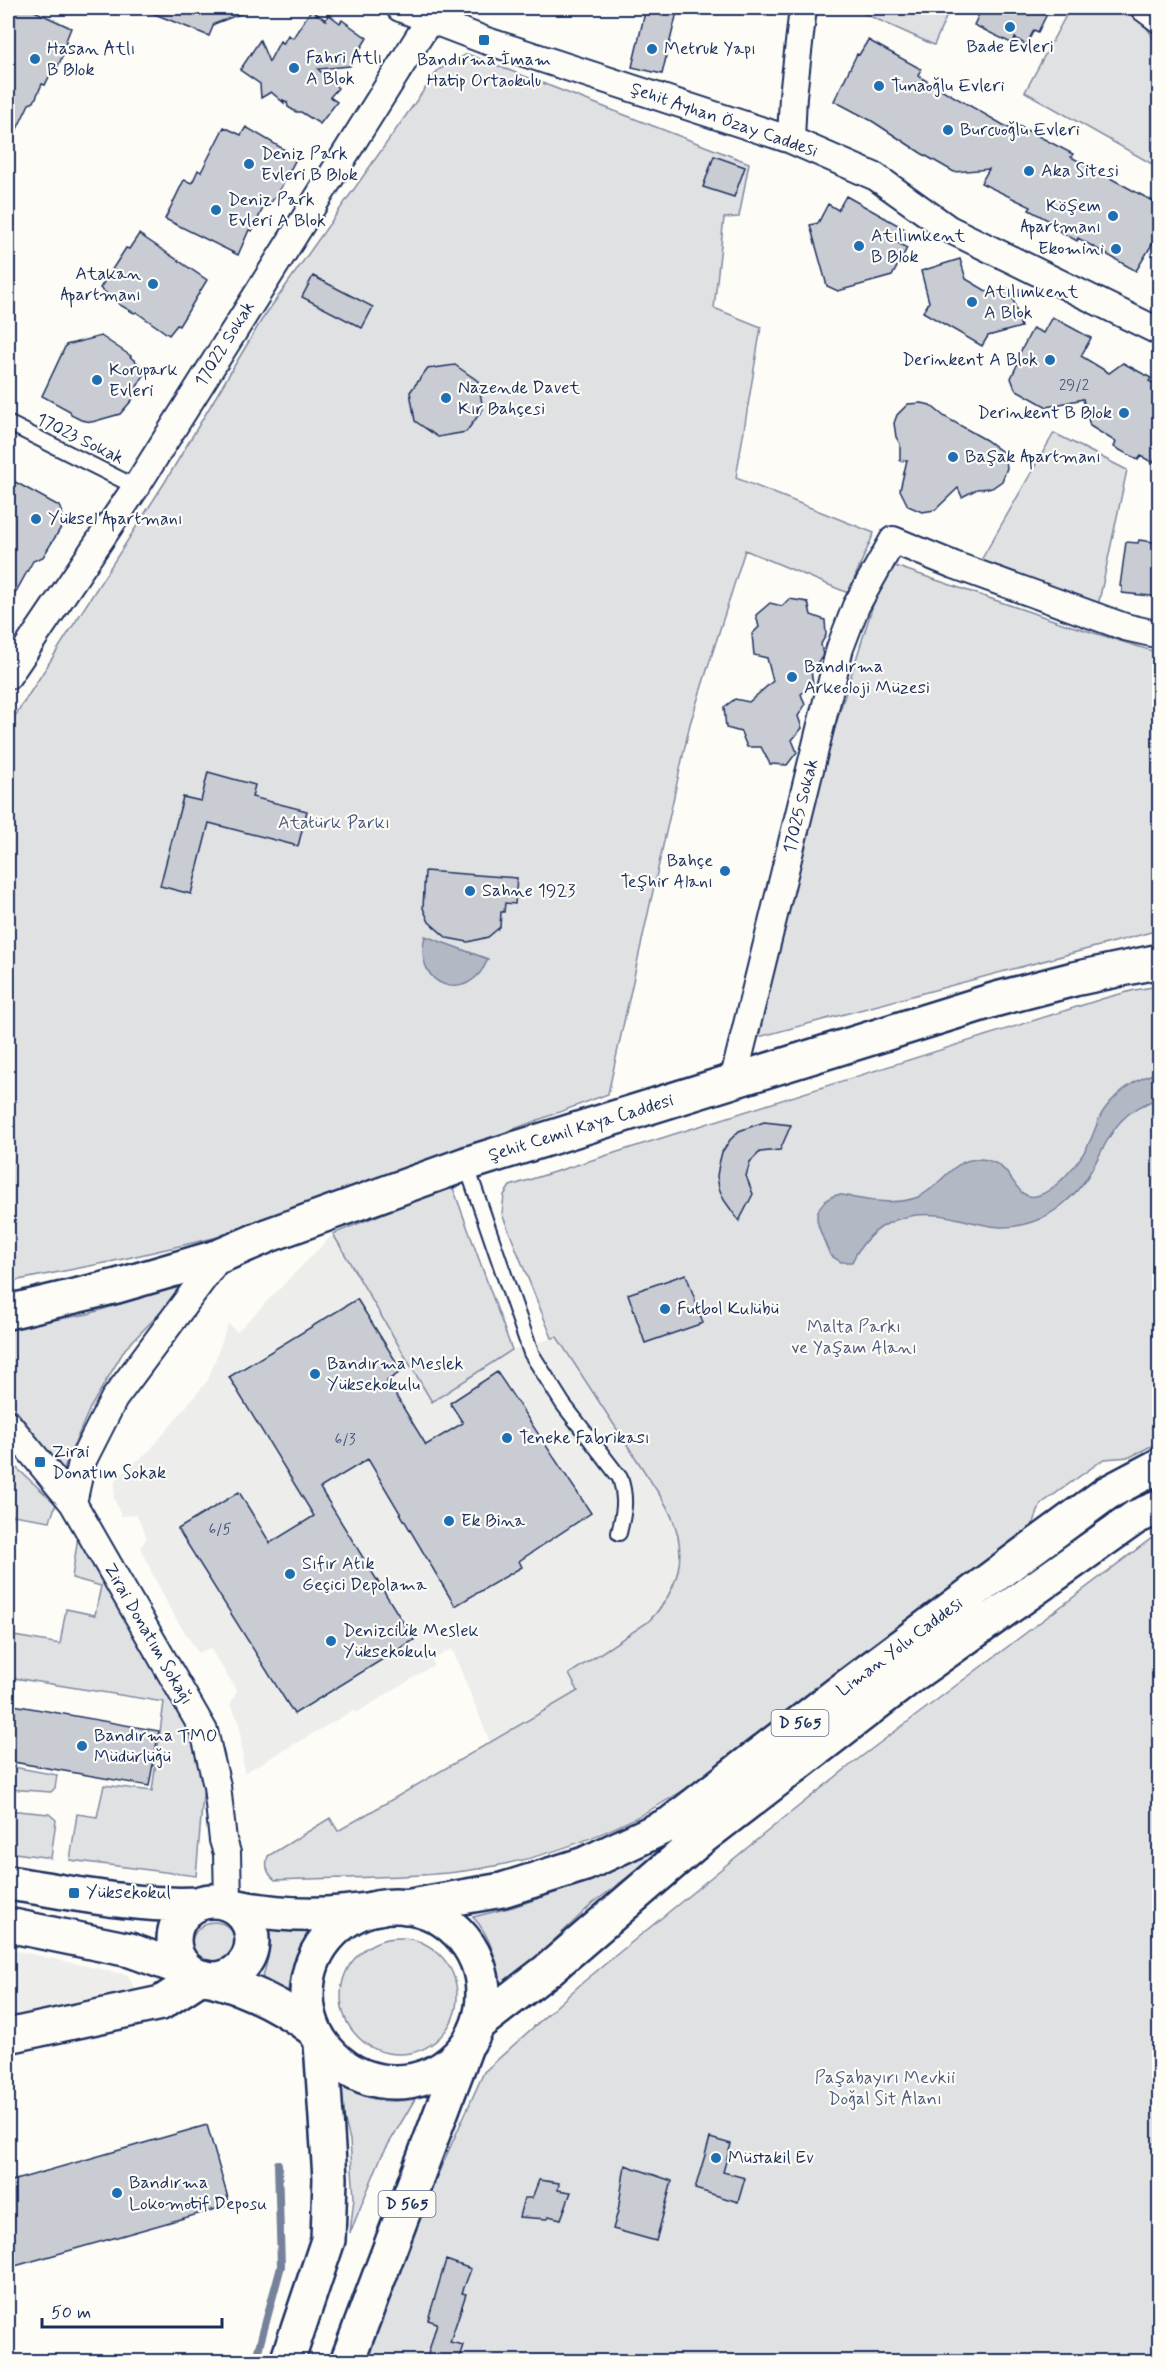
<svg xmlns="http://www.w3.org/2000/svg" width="1167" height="2369" font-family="Mynerve,sans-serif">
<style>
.built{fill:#edeeec}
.green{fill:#e0e1e3;stroke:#7e88a0;stroke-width:1.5}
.water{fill:#b3b8c5;stroke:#76819c;stroke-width:1.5}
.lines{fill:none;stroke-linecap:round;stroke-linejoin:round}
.stream{stroke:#76819c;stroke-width:8}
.building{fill:#c9ccd3;stroke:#1b2f5e;stroke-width:1.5}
.lane-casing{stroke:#1b2f5e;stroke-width:18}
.street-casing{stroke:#1b2f5e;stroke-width:30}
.secondary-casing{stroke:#1b2f5e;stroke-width:38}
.primary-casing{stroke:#1b2f5e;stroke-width:38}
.highway-casing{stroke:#1b2f5e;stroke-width:38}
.lane{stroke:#fdfcf7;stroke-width:14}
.street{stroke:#fdfcf7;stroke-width:26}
.secondary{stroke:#fdfcf7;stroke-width:33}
.primary{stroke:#fdfcf7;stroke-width:33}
.highway{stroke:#fdfcf7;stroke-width:33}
.poi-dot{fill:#1f6fb2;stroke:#fdfcf7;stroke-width:2}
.labels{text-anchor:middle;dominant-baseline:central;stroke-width:4.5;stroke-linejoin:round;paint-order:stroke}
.number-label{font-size:15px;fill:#46567b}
.shield{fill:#fdfcf7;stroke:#5f6c8c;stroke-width:1.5}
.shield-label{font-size:16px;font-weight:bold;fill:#1b2f5e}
.poi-label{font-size:18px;fill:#1b2f5e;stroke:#fdfcf7;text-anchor:start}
.street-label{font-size:18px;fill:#1b2f5e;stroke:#fdfcf7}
.park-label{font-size:18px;fill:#4c5c7f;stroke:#fdfcf7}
</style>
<rect width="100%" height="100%" fill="#fdfcf7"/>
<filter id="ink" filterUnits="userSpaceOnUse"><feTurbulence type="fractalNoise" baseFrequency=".0167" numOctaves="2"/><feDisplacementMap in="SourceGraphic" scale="12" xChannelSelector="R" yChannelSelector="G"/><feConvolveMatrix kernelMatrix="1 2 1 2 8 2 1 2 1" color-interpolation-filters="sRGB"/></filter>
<g filter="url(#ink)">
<path class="built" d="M333 1234 432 1402 512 1350 556 1337 670 1510 679 1540 678 1570 668 1599 648 1622 569 1674 579 1691 490 1742 452 1649 432 1660 434 1665 356 1713 354 1710 244 1773 239 1721 230 1705 237 1691 210 1648 198 1653 169 1607 140 1548 147 1537 136 1515 121 1516 114 1498 115 1480 151 1449 208 1380 228 1324 237 1332Z
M8 1949 128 1975 144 2007 8 2035Z"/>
<path class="green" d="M852 8H950L934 45Z
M1070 8C1116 7 1136 2 1159 48V168L1025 92Z
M467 54 749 163 739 217 724 218 714 308 761 327 736 478 874 533 848 593 745 550 690 724 608 1094 231 1234 110 1262 8 1282V727L165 482 261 321 438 70Z
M1054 433 1127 470 1098 606 980 562Z
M895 566 1062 623 1159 653V930L755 1038 831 740 877 592Z
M1159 986V1442L1130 1457 1104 1459 1041 1504 1034 1522 1028 1529 709 1773C632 1828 544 1863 448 1873 391 1878 333 1878 275 1880 266 1873 265 1865 268 1856L330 1818 338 1831 578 1691 569 1674 648 1622C685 1584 690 1542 661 1497L557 1337 552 1338 502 1214 504 1195 510 1186 1105 998 1135 990Z
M452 1185 512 1350 432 1402 333 1234Z
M190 1282 125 1349 90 1408 63 1470 18 1413 8 1405V1328L88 1314Z
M8 1460 56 1504 50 1521 13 1515 8 1560Z
M79 1529 206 1759 196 1876 70 1860 77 1814 97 1817 104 1785 152 1791 164 1702 8 1677V1635L60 1644 66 1609 95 1615 101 1586 72 1578Z
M1159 1535V2361L367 2362 407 2243 484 2072 582 1983 764 1834 853 1763 1152 1538Z
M8 1766 57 1775 55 1788 51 1792 8 1789Z
M8 1810 49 1814 56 1820 51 1858 8 1852Z
M677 1833 679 1838 592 1904 502 1990C497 1964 492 1937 473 1917L513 1907 581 1884Z
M192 1944a22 22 0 1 1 44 0a22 22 0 1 1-44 0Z
M267 1925 313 1927 294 1962 286 1999 260 1988 268 1958Z
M341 1996a58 58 0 1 1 116 0a58 58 0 1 1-116 0Z
M335 2082C362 2098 384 2105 415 2099L381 2157 350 2233 354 2198 350 2140Z"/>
<path class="water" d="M425 936 488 959C469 1006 412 988 425 936Z
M1159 1072V1100L1156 1099C1143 1105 1131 1110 1121 1121 1107 1136 1099 1158 1088 1176 1076 1195 1054 1215 1032 1222 996 1235 972 1219 938 1215 899 1211 868 1228 852 1262H841L830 1255C826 1244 817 1228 817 1217 817 1206 828 1197 837 1195 844 1194 849 1197 855 1198 873 1202 901 1204 918 1197 941 1187 951 1159 979 1159 1015 1160 1012 1201 1036 1196 1055 1192 1081 1161 1089 1143 1095 1132 1097 1120 1104 1110 1118 1091 1138 1078 1159 1072Z"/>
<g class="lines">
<path class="stream" d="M255 2362 281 2266 278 2164"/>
</g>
<path class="building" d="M17 8H28L71 28 65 43 68 44 54 75 51 73 45 85 42 84 34 102 29 104 8 148V25Z
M140 8H253V9L214 24 209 36Z
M646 8H678L662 74 632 67Z
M982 8H1050L1038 32 1034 30 1026 45 1015 38 1013 44 974 25Z
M311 10 326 20 328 14 340 23 342 20 367 38 350 66 318 69 338 88 330 97 337 102 320 124 301 112H296L288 107 287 102 283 100 284 103 271 92 261 98 260 84 240 70 260 40 269 62 280 41 283 44 288 35 293 38Z
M868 40 921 69 918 76 1012 130 1015 124 1073 154 1071 157 1160 205V231L1136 271 1078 238 1077 241 1059 231 1061 227 1029 210 1031 207 981 183 989 169 954 172 921 153 872 121 834 101 857 54 859 55Z
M224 127 241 135 246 127 297 157 278 193 268 206 265 204 252 231 249 230 238 255 165 219 184 180 192 183 198 170 201 172Z
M714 156 745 167 734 197 703 187Z
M846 196 905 229 898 243 907 248 892 276 838 291 827 286 810 225 818 223 828 204 838 210Z
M139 234 207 280 179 326 177 325 169 335 136 312 134 313 120 305 100 288 126 248 129 249Z
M960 259 966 279 988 292 1010 288 1021 327 988 336 982 346 923 312 929 302 921 271Z
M313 276 373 307 362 328 302 297Z
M1052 317 1091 338 1081 356 1109 373 1123 363 1151 378 1149 381 1160 387V452L1153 463 1141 456 1138 460 1114 447 1116 442 1090 426 1083 399 1047 407 1015 389 1011 378 1018 363 1015 362 1033 328 1043 333Z
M101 336 131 356 130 357 147 370 132 395 133 399 120 414 92 422 81 420 71 415 70 411 42 396 66 345Z
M455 365 478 381 483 409 466 432 438 437 415 421 410 392 427 369Z
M922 403 930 405 945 417 986 440 1005 454 1007 468 1002 481 992 488 977 489 962 497 958 488 935 510 922 512 908 506 900 490 907 460 900 461V444L896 437 894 423 897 415 908 404Z
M8 478 59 506 64 517 62 526 43 557 33 561 8 606Z
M1139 540 1160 543V597L1122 593V587L1120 586 1126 542 1138 543Z
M789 599 808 602 811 615 825 620 826 635 821 644 823 656 811 670 813 685 801 694 805 705 798 716 802 728 792 740 797 752 787 765 770 764 761 747H747L741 732 726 728 724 707 735 699 749 702 773 681 767 658 754 655 752 634 759 627 756 615 770 603 782 606Z
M208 772 255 785 252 797 307 811 298 846 209 823 191 894 160 886 183 797 201 801Z
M425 871 517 878 515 904 505 903 504 912H501L500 927 488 937 468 942 447 938 429 922 423 908Z
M764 1122 791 1125 780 1150 760 1152 750 1162 746 1176 753 1194 739 1221 724 1200 719 1188 717 1176 719 1164 722 1152 730 1140 739 1131Z
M686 1274 703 1323 645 1343 628 1294Z
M357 1299 402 1371 387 1381 426 1445 463 1423 450 1403 497 1372 591 1513 519 1561 522 1567 455 1606 368 1459 320 1488 414 1640 294 1714 178 1529 239 1492 270 1543 314 1516 229 1377Z
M8 1704 159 1731 149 1786 8 1761Z
M207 2125 230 2205 8 2268V2182Z
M710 2138 731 2144 723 2172 745 2178 738 2202 695 2189Z
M625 2165 672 2181 656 2241 613 2229 618 2211Z
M539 2180 559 2183 558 2190 571 2192 561 2219 549 2216 547 2219 519 2217 524 2198H532Z
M446 2260 471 2269 462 2293 466 2294 450 2342 463 2345 458 2361H426L437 2323 428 2320Z"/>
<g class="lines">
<g class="lane-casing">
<path id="lane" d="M8 423 136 487
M466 1164 531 1353 563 1404 620 1478C627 1498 624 1513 619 1533"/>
</g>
<g class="street-casing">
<path id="street" d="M400 8 484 40 791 140 876 177 949 229 1160 332
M1144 8 1160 20
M791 140 793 96 803 8
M8 676 136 487 437 8
M733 1081 840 648 856 606 893 540 954 565 1125 627 1160 635
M8 1424 73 1503 204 1731 217 1786 223 1840 227 1853 228 1903
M73 1503 82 1462 114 1399 220 1256"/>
</g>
<g class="secondary-casing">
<path id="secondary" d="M8 1312 117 1286 220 1256 269 1235 466 1164 997 999 1074 979 1160 961
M8 2036 161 2003 201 1977"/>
</g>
<g class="primary-casing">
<path id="primary" d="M8 1883C70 1892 134 1907 197 1904
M174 1940a39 39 0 1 1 78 0a39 39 0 1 1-78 0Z
M234 1906C283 1917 329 1917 379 1908
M8 1925 130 1950 191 1972
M207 1978C248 1988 281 2005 314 2030"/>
</g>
<g class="highway-casing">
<path id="highway" d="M307 1994a88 88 0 1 1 176 0a88 88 0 1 1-176 0Z
M405 1907 502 1890 585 1864 670 1824 837 1694 1028 1551 1107 1493 1160 1465
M478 2024 548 1970 699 1840 913 1675 1136 1517 1160 1507
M287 2362 328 2240 330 2178 321 2043
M347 2362 465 2049"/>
</g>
<use href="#lane" class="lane"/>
<use href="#street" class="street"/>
<use href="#secondary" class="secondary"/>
<use href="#primary" class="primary"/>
<use href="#highway" class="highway"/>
</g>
</g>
<g class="poi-dot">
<circle cx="1010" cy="27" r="6"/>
<rect x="478" y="34" width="12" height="12" rx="3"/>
<circle cx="652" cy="49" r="6"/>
<circle cx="35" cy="59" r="6"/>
<circle cx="294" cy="68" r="6"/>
<circle cx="879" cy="86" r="6"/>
<circle cx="948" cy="130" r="6"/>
<circle cx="249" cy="164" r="6"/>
<circle cx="1029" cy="171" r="6"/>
<circle cx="216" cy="210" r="6"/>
<circle cx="1113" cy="216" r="6"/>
<circle cx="859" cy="246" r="6"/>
<circle cx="1116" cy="249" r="6"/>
<circle cx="153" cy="284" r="6"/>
<circle cx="972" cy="302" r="6"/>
<circle cx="1050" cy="360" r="6"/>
<circle cx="97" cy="380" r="6"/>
<circle cx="446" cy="398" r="6"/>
<circle cx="1124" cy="413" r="6"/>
<circle cx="953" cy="457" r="6"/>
<circle cx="36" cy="519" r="6"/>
<circle cx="792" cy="677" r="6"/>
<circle cx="725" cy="871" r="6"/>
<circle cx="470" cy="891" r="6"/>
<circle cx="665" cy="1309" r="6"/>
<circle cx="315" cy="1374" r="6"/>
<circle cx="507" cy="1438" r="6"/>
<rect x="34" y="1456" width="12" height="12" rx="3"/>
<circle cx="449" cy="1521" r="6"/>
<circle cx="290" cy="1574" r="6"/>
<circle cx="331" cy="1641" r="6"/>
<circle cx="82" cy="1746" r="6"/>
<rect x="68" y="1887" width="12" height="12" rx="3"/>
<circle cx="716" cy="2158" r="6"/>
<circle cx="117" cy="2193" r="6"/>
</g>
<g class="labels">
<g class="number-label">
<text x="1074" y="386">29/2</text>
<text x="345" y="1440">6/3</text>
<text x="220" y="1530">6/5</text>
</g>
<g class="shield">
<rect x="771.5" y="1710" width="57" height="26" rx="4.5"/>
<rect x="378.5" y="2191" width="57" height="26" rx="4.5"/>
</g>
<g class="shield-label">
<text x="800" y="1723">D 565</text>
<text x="407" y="2204">D 565</text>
</g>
<g class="poi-label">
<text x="1010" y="47" text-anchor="middle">Bade Evleri</text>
<text x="47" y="49">Hasan Atlı<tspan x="47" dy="21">B Blok</tspan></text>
<text x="664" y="49">Metruk Yapı</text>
<text x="306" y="58">Fahri Atlı<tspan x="306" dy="21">A Blok</tspan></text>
<text x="484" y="60" text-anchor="middle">Bandırma İmam<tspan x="484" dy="21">Hatip Ortaokulu</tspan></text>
<text x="891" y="86">Tunaoğlu Evleri</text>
<text x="960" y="130">Burcuoğlu Evleri</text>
<text x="261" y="154">Deniz Park<tspan x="261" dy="21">Evleri B Blok</tspan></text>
<text x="1041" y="171">Aka Sitesi</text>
<text x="228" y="200">Deniz Park<tspan x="228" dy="21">Evleri A Blok</tspan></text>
<text x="1101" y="206" text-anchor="end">Köşem<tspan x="1101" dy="21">Apartmanı</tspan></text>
<text x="871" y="236">Atılımkent<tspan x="871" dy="21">B Blok</tspan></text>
<text x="1104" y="249" text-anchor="end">Ekomini</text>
<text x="141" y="274" text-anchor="end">Atakan<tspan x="141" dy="21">Apartmanı</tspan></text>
<text x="984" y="292">Atılımkent<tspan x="984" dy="21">A Blok</tspan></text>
<text x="1038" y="360" text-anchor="end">Derinkent A Blok</text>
<text x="109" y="370">Korupark<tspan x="109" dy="21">Evleri</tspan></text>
<text x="458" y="388">Nazende Davet<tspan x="458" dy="21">Kır Bahçesi</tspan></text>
<text x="1112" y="413" text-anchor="end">Derinkent B Blok</text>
<text x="965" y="457">Başak Apartmanı</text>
<text x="48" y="519">Yüksel Apartmanı</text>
<text x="804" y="667">Bandırma<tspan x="804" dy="21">Arkeoloji Müzesi</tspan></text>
<text x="713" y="861" text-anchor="end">Bahçe<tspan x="713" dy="21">Teşhir Alanı</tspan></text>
<text x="482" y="891">Sahne 1923</text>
<text x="677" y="1309">Futbol Kulübü</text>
<text x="327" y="1364">Bandırma Meslek<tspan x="327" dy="21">Yüksekokulu</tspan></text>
<text x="519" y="1438">Teneke Fabrikası</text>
<text x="52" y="1452">Zirai<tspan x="52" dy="21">Donatım Sokak</tspan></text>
<text x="461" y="1521">Ek Bina</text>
<text x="302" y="1564">Sıfır Atık<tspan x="302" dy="21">Geçici Depolama</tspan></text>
<text x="343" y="1631">Denizcilik Meslek<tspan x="343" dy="21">Yüksekokulu</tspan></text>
<text x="94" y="1736">Bandırma TMO<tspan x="94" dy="21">Müdürlüğü</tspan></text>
<text x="86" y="1893">Yüksekokul</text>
<text x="728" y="2158">Müstakil Ev</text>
<text x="129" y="2183">Bandırma<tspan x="129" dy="21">Lokomotif Deposu</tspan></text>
</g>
<g class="street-label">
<text transform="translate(724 120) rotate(19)">Şehit Ayhan Özay Caddesi</text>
<text transform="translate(225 344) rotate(-58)">17022 Sokak</text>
<text transform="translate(80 439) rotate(26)">17023 Sokak</text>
<text transform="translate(801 806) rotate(-76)">17025 Sokak</text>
<text transform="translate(581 1128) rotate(-17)">Şehit Cemil Kaya Caddesi</text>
<text transform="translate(148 1634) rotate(60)">Zirai Donatım Sokağı</text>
<text transform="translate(900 1647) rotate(-37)">Liman Yolu Caddesi</text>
</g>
<g class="park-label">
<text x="334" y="823">Atatürk Parkı</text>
<text x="854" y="1327">Malta Parkı<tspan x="854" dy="21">ve Yaşam Alanı</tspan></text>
<text x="885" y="2078">Paşabayırı Mevkii<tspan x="885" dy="21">Doğal Sit Alanı</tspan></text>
</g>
</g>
<rect width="1167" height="2369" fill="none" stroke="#fdfcf7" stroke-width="30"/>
<rect x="15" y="15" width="1137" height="2339" fill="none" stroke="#1b2f5e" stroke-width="2" filter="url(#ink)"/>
<path d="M42 2318v9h180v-9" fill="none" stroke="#1b2f5e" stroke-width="3"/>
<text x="51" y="2318" font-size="18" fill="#1b2f5e" stroke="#fdfcf7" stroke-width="4.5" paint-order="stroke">50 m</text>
</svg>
